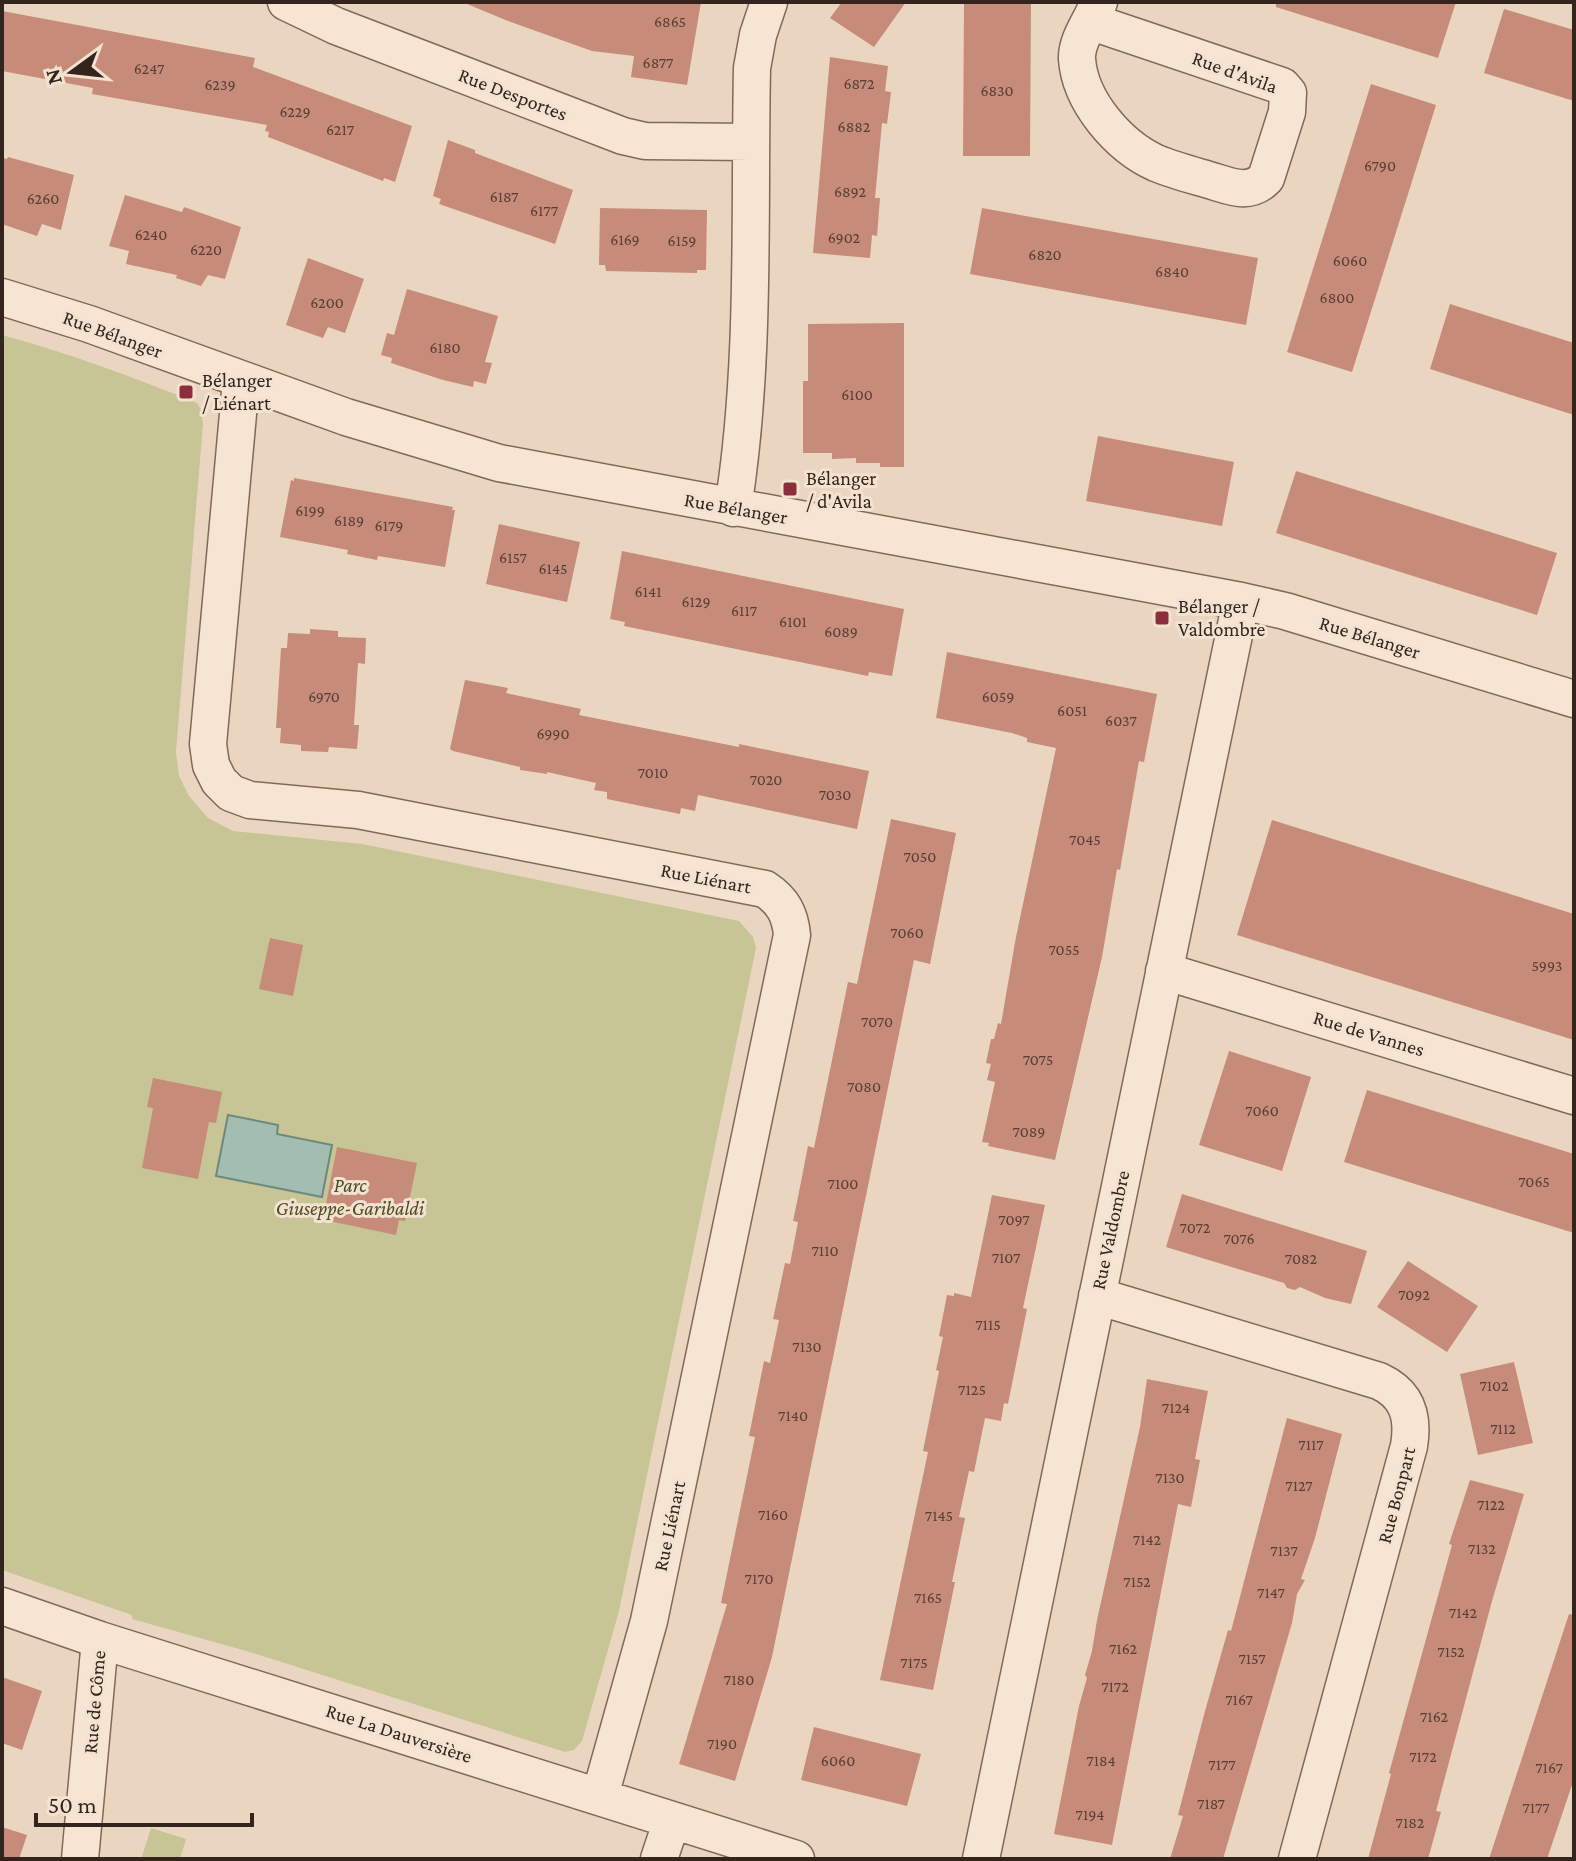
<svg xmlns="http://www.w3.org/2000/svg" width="1576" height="1861" font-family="'Crimson Pro',serif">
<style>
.green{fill:#c7c495}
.water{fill:#a3bdb1;stroke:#6b8a7d;stroke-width:2}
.building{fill:#c68b79}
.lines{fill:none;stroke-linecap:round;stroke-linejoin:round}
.minor-casing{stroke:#82685a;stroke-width:39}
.minor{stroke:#f6e5d3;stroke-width:36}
.poi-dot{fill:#8d2e3f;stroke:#f2e2cf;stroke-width:3}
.labels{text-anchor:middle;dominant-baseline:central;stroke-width:6;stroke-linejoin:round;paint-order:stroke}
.number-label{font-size:16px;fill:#583e34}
.street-label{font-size:20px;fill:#33241d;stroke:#f2e2cf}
.poi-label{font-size:20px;fill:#33241d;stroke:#f2e2cf;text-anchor:start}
.park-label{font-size:20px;font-style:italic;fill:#4b4e25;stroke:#f2e2cf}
</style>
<rect width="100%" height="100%" fill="#ead6c0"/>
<path class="green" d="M2 335C68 353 133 377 197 403L201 409 203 424 176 752 179 776 189 796 208 818 233 831 362 844 739 921 753 937 756 948 619 1611 582 1741 574 1750 565 1752 250 1652 132 1619V1615L2 1570Z
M151 1828 186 1839 180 1859H141Z"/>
<path class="water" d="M228 1115 278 1125 277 1134 332 1145 322 1197 216 1176Z"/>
<path class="building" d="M468 2H701L687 85 631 77 634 56 592 51 508 21 467 4Z
M842 2H906L874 47 830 18Z
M964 2H1031L1030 156H963Z
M1276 2H1456L1438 58 1276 7Z
M1504 9 1574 30V101L1484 73Z
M2 11 255 58 253 67 412 126 395 182 384 178 383 181 268 137 269 132 265 131 267 125 92 94 93 88 2 71Z
M830 57 888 66 885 91 891 92 887 124 882 123 875 198H880L877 236 872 235 870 258 813 253Z
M1371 84 1436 105 1352 372 1287 352Z
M448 140 475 150V153L573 190 555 244 439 204 441 199 433 196Z
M8 157 74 175 61 230 42 224 37 236 2 224V158L7 159Z
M125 195 182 212 184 207 241 227 225 279 208 275 201 286 176 278 177 275 126 264 129 251 109 246Z
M600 208 707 210 706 270H697V273L606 271 605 265H599Z
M982 208 1258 258 1246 325 970 274Z
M308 258 364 279 345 333 328 327 323 338 286 325Z
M407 289 498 316 485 362 492 363 486 384 474 381 473 387 443 380 391 363 392 358 381 355 387 333 394 335Z
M1450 304 1574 343V415L1430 369Z
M904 323V467H880V463H856V458L832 459V453H803V381H808V324Z
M1098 436 1234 462 1222 526 1086 501Z
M1296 471 1557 553 1537 615 1276 533Z
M294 478 453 507 452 510H455L445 567 378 556 377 560 347 554 348 550 280 537 291 480 294 481Z
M499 524 580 542 567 602 486 584Z
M622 551 904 609 892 676 869 672 868 676 624 626 625 622 610 619Z
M310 629 338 631V637L366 638 365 664 358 663 354 725H359L357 749 329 747 328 752 301 751V745L280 743 281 728H276L281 648H287L288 633 310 634Z
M947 652 1157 694 1144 762 1139 761 1120 870 1117 869 1102 957 1055 1160 988 1146 989 1143 982 1142 995 1082 987 1080 991 1064 986 1063 991 1039H994L998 1023 1001 1024 1016 937 1056 748 1027 742V738L1012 733 936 718Z
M465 680 508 688 506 693 581 709 579 715 739 747V744L869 771 857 829 698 795 695 811 681 808 680 814 607 799V792L594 790 596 783 547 772V774L520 770V767L453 751 450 749Z
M891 819 956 833 930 964 914 960 772 1657 735 1781 679 1764 727 1604 721 1603 755 1437 749 1436 764 1361 770 1363 779 1320 773 1319 785 1263 790 1264 798 1222 793 1221 798 1197 808 1146 814 1148 848 982 857 984Z
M1272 820 1574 914V1040L1237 935Z
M270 938 303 945 293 996 259 989Z
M1229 1051 1311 1077 1282 1171 1199 1145Z
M153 1078 222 1092 216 1123 209 1122 198 1179 142 1168 153 1108 147 1107Z
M1367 1090 1574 1154V1233L1344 1162Z
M337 1147 417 1163 405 1221 399 1220 396 1235 329 1221 332 1206 326 1204Z
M1182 1194 1367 1251 1351 1304 1325 1298 1300 1287 1295 1290 1287 1288 1284 1283 1166 1247Z
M992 1195 1045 1205 1023 1308 1027 1309 1008 1404 1004 1403 1001 1421 985 1418 974 1472 969 1471 959 1517 965 1518 952 1582H955L933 1690 880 1680 928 1452 923 1451 939 1371 936 1370 943 1337 939 1336 947 1295 954 1296V1293L971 1297Z
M1408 1261 1478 1306 1447 1352 1377 1307Z
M1514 1362 1533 1443 1478 1455 1460 1374Z
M1147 1379 1208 1391 1195 1459 1200 1460 1191 1507 1178 1504 1112 1845 1054 1834 1079 1706 1087 1678 1085 1675 1092 1651 1097 1620 1140 1427Z
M1287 1418 1342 1434 1315 1538 1301 1579 1305 1580 1297 1594 1292 1623 1223 1859H1170L1183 1816 1178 1815 1205 1711 1228 1630 1231 1631Z
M1470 1480 1524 1494 1492 1601 1436 1811 1441 1812 1428 1859H1368L1391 1774 1389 1773 1452 1545 1449 1544Z
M1569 1614 1574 1615V1779L1547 1859H1489Z
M2 1677 42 1691 22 1750 2 1743Z
M814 1727 921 1754 907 1806 801 1780Z
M2 1827 27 1835 19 1859H2Z"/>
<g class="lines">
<g class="minor-casing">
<path id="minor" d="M286 2 336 26 623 136 645 141 751 142
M1092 22 1282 86 1288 93 1287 112 1266 178C1249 196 1230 186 1209 180 1192 175 1173 170 1156 163 1119 146 1080 102 1077 59 1076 40 1092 20 1099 2
M2 297 89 324 346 417 499 463 1241 601 1285 611 1574 699
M241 381 208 744 211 765 219 781 231 793 250 800 358 810 765 889C783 901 790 914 792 935L649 1621 600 1796
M733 508C756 363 749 214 752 68L758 35 769 2
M1164 971 1574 1096
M1097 1296 1379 1381C1407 1394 1414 1416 1409 1446L1297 1859
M2 1606 100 1640 796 1859
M80 1859 100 1640
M659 1859 672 1820
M981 1859 1241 601"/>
</g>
<use href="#minor" class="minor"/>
</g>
<g class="poi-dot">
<rect x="178" y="384" width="16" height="16" rx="4"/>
<rect x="782" y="481" width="16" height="16" rx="4"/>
<rect x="1154" y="610" width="16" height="16" rx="4"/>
</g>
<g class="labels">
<g class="number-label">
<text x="670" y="21">6865</text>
<text x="658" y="62">6877</text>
<text x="149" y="68">6247</text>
<text x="859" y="83">6872</text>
<text x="220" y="84">6239</text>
<text x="997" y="90">6830</text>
<text x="295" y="111">6229</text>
<text x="854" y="126">6882</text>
<text x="340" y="129">6217</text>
<text x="1380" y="165">6790</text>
<text x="850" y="191">6892</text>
<text x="504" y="196">6187</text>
<text x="43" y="198">6260</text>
<text x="544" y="210">6177</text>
<text x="151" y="234">6240</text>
<text x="844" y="237">6902</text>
<text x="625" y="239">6169</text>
<text x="682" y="240">6159</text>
<text x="206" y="249">6220</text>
<text x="1045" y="254">6820</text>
<text x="1350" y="260">6060</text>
<text x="1172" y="271">6840</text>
<text x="1337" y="297">6800</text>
<text x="327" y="302">6200</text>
<text x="445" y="347">6180</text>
<text x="857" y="394">6100</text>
<text x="310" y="510">6199</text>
<text x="349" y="520">6189</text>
<text x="389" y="525">6179</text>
<text x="513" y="557">6157</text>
<text x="553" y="568">6145</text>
<text x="648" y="591">6141</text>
<text x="696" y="601">6129</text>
<text x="744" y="610">6117</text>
<text x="793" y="621">6101</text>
<text x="841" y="631">6089</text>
<text x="324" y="696">6970</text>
<text x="998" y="696">6059</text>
<text x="1072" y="710">6051</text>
<text x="1121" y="720">6037</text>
<text x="553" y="733">6990</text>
<text x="653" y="772">7010</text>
<text x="766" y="779">7020</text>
<text x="835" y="794">7030</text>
<text x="1085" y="839">7045</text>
<text x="920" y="856">7050</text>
<text x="907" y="932">7060</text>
<text x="1064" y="949">7055</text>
<text x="1547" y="965">5993</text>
<text x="877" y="1021">7070</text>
<text x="1038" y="1059">7075</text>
<text x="864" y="1086">7080</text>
<text x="1262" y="1110">7060</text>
<text x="1029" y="1131">7089</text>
<text x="1534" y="1181">7065</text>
<text x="843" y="1183">7100</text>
<text x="1014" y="1219">7097</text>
<text x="1195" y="1227">7072</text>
<text x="1239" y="1238">7076</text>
<text x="825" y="1250">7110</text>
<text x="1006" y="1257">7107</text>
<text x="1301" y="1258">7082</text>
<text x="1414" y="1294">7092</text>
<text x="988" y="1324">7115</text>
<text x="807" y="1346">7130</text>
<text x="1494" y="1385">7102</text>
<text x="972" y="1389">7125</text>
<text x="1176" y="1407">7124</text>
<text x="793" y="1415">7140</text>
<text x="1503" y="1428">7112</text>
<text x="1311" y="1444">7117</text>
<text x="1170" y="1477">7130</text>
<text x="1299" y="1485">7127</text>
<text x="1491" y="1504">7122</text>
<text x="773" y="1514">7160</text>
<text x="939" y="1515">7145</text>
<text x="1147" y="1539">7142</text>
<text x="1482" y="1548">7132</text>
<text x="1284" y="1550">7137</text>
<text x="759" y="1578">7170</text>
<text x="1137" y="1581">7152</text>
<text x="1271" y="1592">7147</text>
<text x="928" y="1597">7165</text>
<text x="1463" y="1612">7142</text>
<text x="1123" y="1648">7162</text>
<text x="1451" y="1651">7152</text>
<text x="1252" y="1658">7157</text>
<text x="914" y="1662">7175</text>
<text x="739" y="1679">7180</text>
<text x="1115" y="1686">7172</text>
<text x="1239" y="1699">7167</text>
<text x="1434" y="1716">7162</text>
<text x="722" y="1743">7190</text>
<text x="1423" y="1756">7172</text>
<text x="838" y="1760">6060</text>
<text x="1101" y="1760">7184</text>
<text x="1222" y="1764">7177</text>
<text x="1549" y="1767">7167</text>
<text x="1211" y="1803">7187</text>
<text x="1536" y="1807">7177</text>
<text x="1090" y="1814">7194</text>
<text x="1410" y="1822">7182</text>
</g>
<g class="street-label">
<text transform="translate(1235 72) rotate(20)">Rue d'Avila</text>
<text transform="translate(513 94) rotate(21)">Rue Desportes</text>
<text transform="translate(113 334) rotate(20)">Rue Bélanger</text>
<text transform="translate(736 508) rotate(10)">Rue Bélanger</text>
<text transform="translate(1370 637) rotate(17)">Rue Bélanger</text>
<text transform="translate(706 878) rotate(11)">Rue Liénart</text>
<text transform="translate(1369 1033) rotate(17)">Rue de Vannes</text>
<text transform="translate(1110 1230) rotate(-78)">Rue Valdombre</text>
<text transform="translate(1396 1495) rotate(-75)">Rue Bonpart</text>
<text transform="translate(669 1526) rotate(-78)">Rue Liénart</text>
<text transform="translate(94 1702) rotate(-85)">Rue de Côme</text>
<text transform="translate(399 1733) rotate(18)">Rue La Dauversière</text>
</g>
<g class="poi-label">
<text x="202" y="380">Bélanger<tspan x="202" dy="23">/ Liénart</tspan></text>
<text x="806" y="478">Bélanger<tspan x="806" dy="23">/ d'Avila</tspan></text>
<text x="1178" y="606">Bélanger /<tspan x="1178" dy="23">Valdombre</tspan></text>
</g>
<g class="park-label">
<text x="350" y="1185">Parc<tspan x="350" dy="23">Giuseppe-Garibaldi</tspan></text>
</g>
</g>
<rect width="1576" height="1861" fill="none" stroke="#33241d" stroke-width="8"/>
<g transform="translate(72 72) rotate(255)" stroke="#f2e2cf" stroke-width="6" paint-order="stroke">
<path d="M0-6L14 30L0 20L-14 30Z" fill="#33241d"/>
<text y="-12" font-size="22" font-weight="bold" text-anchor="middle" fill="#33241d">N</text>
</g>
<path d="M36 1813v12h216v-12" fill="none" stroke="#33241d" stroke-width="4"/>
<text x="48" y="1813" font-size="24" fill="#33241d" stroke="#f2e2cf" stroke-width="6" paint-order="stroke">50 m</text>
</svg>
